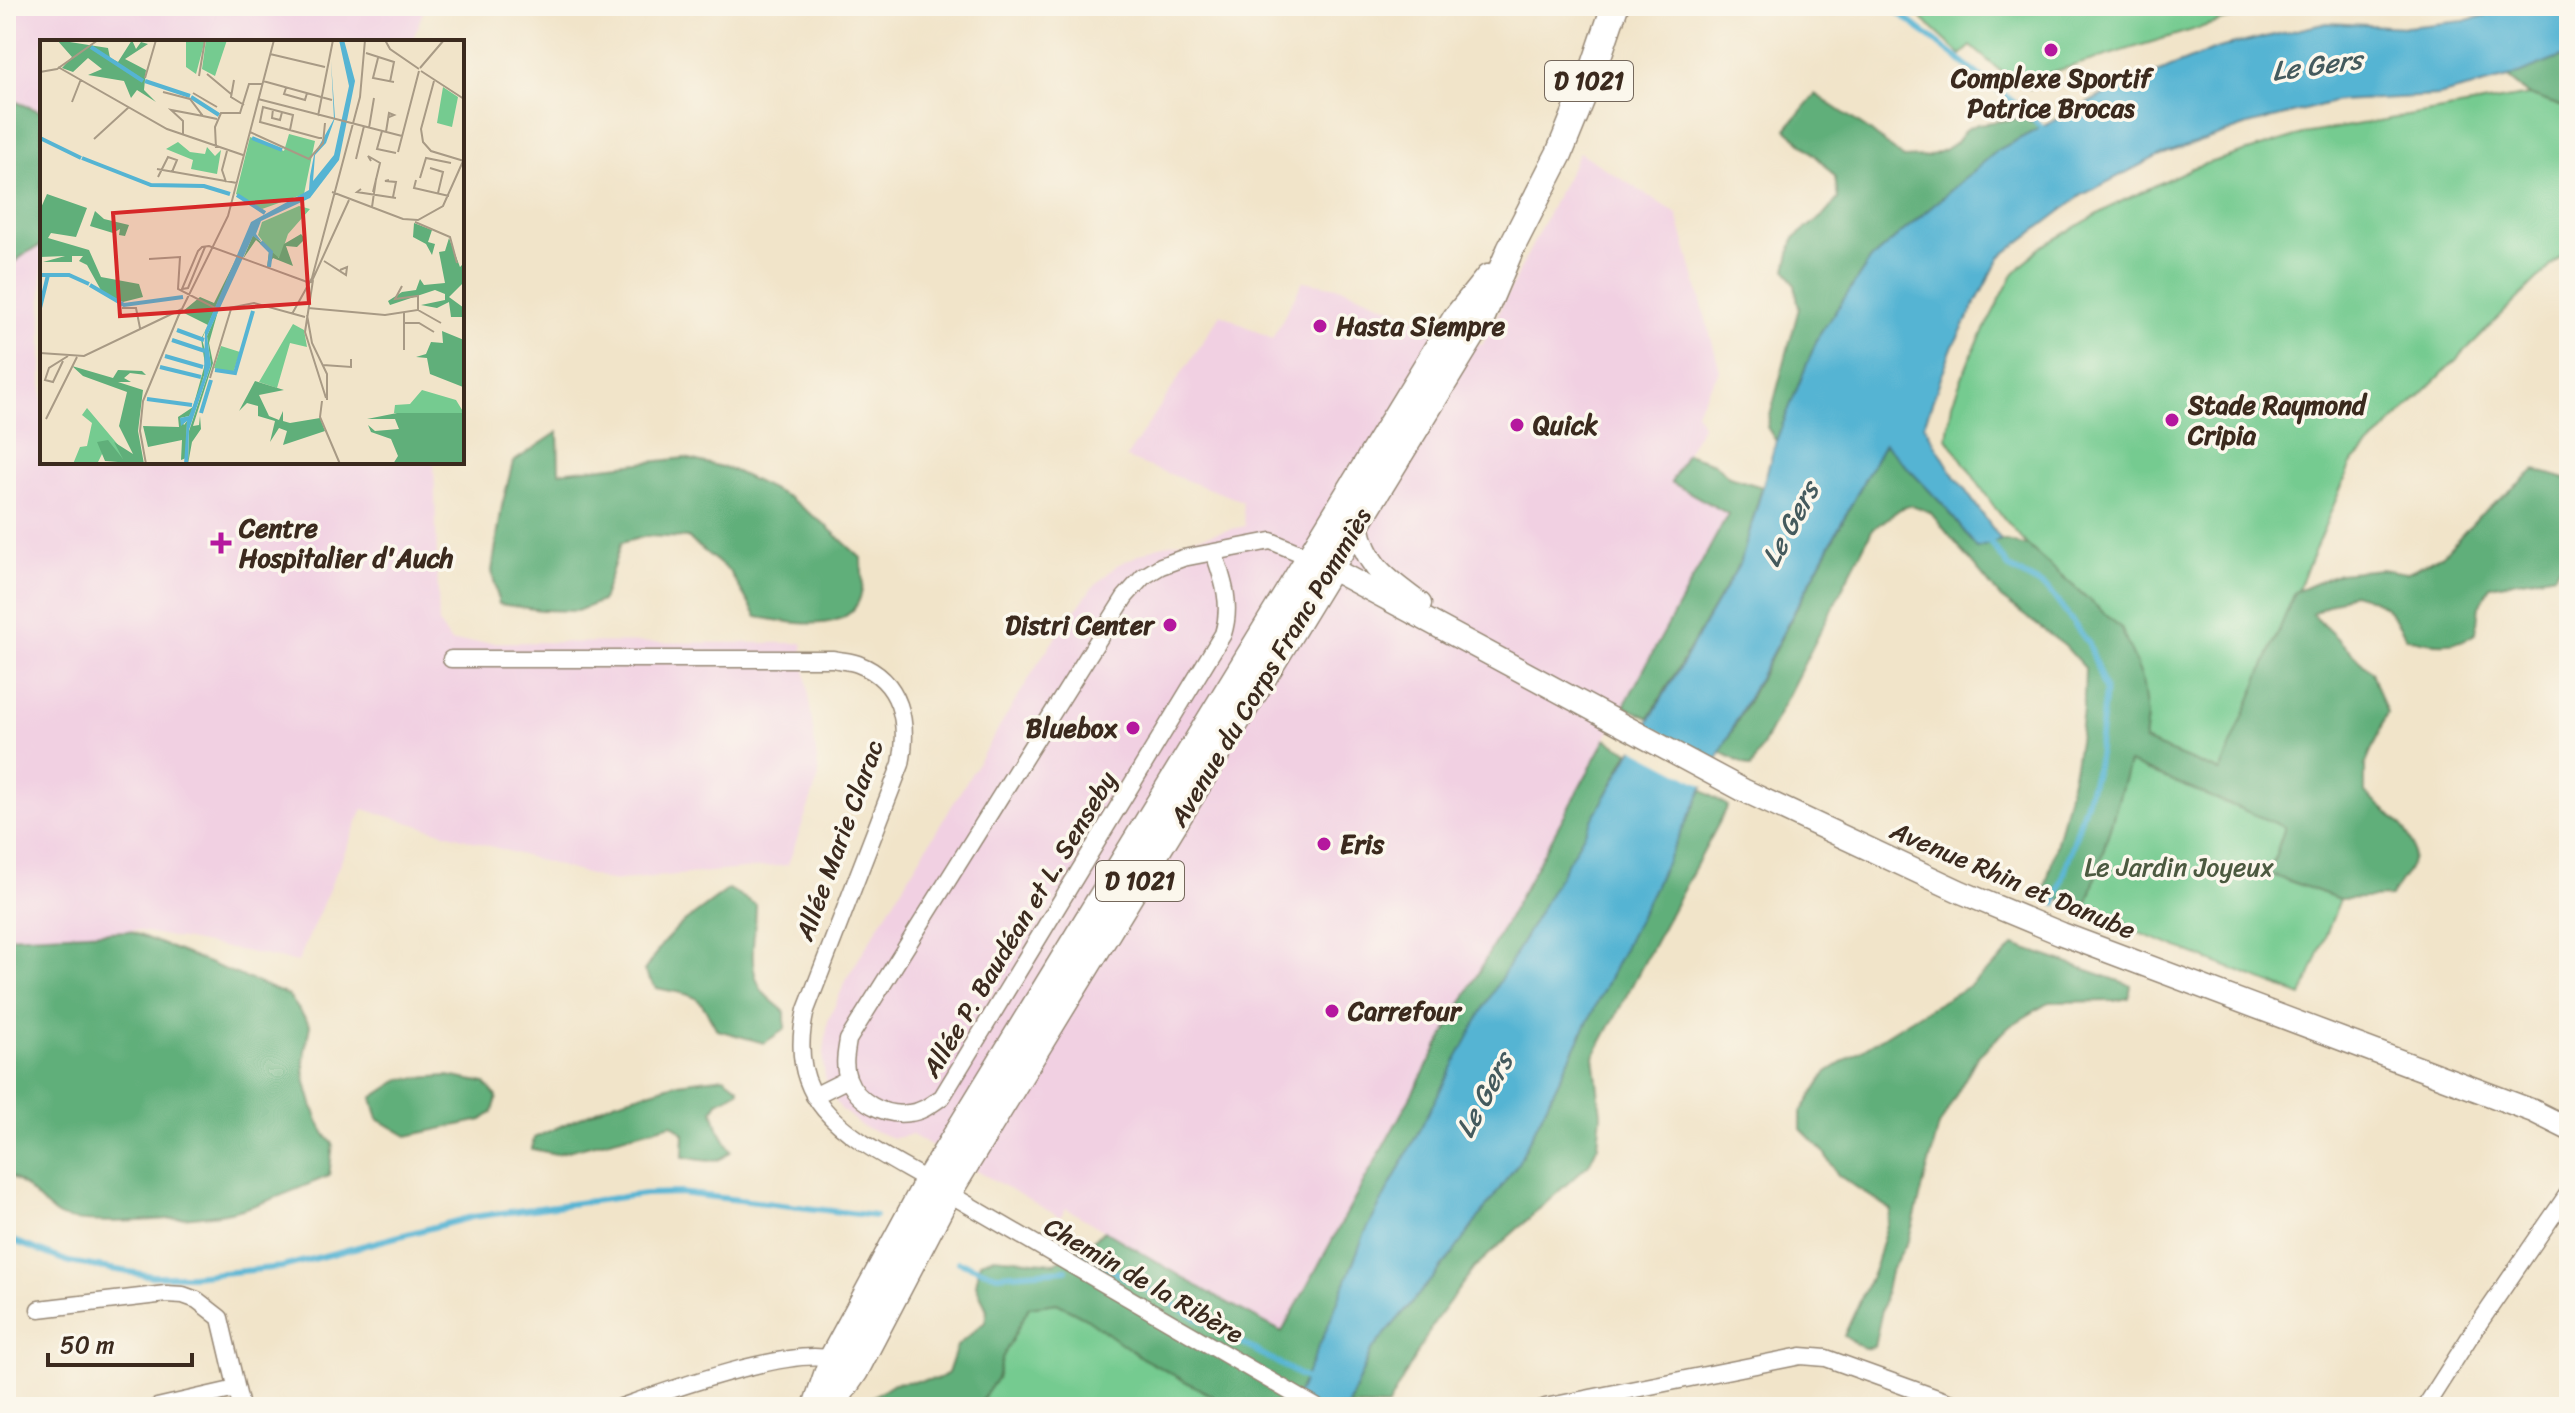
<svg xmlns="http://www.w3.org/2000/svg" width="2575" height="1413" font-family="Sriracha,sans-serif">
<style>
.built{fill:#f1d0e2}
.green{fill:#75cb90;stroke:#587a57;stroke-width:2}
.forest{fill:#60af7a;stroke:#4e6c4c;stroke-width:2}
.water{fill:#55b4d3;stroke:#486f78;stroke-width:2}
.pier{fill:#f1e4c9}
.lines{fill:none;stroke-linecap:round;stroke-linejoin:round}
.stream{stroke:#55b4d3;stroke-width:6}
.street-casing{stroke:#968774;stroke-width:19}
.secondary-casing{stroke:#968774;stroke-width:25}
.primary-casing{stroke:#968774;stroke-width:29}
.street{stroke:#fff;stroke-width:16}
.secondary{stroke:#fff;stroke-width:22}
.primary{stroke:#fff;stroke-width:26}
.poi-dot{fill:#b5179e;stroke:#fbf7ec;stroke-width:3}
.labels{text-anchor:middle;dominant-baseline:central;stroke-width:7;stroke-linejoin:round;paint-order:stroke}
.shield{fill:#fbf7ec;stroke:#75685c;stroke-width:2}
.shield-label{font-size:24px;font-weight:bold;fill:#3b2a1e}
.poi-label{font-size:26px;font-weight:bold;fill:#3b2a1e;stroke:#fbf7ec;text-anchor:start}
.street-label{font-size:26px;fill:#3b2a1e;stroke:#fbf7ec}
.park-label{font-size:26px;fill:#4c5a40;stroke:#fbf7ec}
.water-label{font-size:28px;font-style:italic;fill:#445a5d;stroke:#fbf7ec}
.inset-river{fill:none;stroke:#55b4d3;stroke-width:4}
.inset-road{fill:none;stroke:#a89a85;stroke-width:2}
.view{fill:#d62828;fill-opacity:0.15;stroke:#d62828;stroke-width:4}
.inset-edge{fill:none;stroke:#3b2a1e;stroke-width:4}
</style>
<rect width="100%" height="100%" fill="#fbf7ec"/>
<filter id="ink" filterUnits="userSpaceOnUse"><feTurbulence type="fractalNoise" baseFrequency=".0125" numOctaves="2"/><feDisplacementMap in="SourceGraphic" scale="16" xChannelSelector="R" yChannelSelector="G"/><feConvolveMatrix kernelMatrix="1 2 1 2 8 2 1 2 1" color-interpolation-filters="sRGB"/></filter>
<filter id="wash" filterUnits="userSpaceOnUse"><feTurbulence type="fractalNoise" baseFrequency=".006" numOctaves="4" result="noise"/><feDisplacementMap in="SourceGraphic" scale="32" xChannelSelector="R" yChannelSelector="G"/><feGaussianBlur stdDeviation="1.8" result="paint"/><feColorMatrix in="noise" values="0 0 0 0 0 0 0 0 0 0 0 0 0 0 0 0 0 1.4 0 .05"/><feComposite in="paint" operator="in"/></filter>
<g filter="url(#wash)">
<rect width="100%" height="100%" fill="#f1e4c9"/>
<path class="built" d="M6 6H425L412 42H42V462H434L439 624 451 642 802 643 819 777 788 865 610 881 363 809 298 962 136 930 6 937Z
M1579 152 1677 214 1720 370 1696 411 1702 426 1671 482 1728 514 1282 1332 1204 1290 1066 1208 1060 1217 912 1135 893 1138 861 1126 841 1109 832 1096 825 1078 823 1061 828 1021 847 978 1044 654 1091 589 1117 565 1156 547 1245 526 1242 501 1126 458 1221 314 1272 339 1303 281 1343 288 1482 345Z"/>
<path class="green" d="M1908 6H2287L2222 21 2039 76 2031 89 2005 75 1971 46 1961 55Z
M2529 95 2569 109V248L2351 464 2221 772 2144 742 2147 716 2121 628 2028 546 1995 508 1947 438 1952 403 1970 357 2012 276 2039 248 2116 204 2192 168 2303 134Z
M2129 763 2285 827 2270 874 2340 899 2302 996 2085 912Z
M1057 1303 1088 1319 1142 1358 1213 1396 1214 1407H977L997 1378 1002 1358 1029 1307Z"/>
<path class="forest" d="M2569 54V109L2529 95 2508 78Z
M1815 94 1869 130 1903 158 1926 157 1944 150 1956 142 1966 129 1978 124 2022 118 2042 127 1998 150 1871 259 1818 337 1776 441 1767 427 1799 308 1795 285 1786 269 1794 238 1825 214 1838 199 1835 177 1821 161 1786 129Z
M6 98 42 112V245L28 252 6 268Z
M558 432 559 472 685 458 730 469 788 497 824 524 861 558C861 568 864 581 862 590 854 638 790 622 757 617L730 572 688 538 647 536 621 543 602 601 577 611 541 610 499 604 492 571 502 506 513 462Z
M1884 443 1946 508 1977 548 2001 540 2028 546 2121 628 2142 678 2147 716 2144 741 2220 772 2295 592 2339 573 2381 569 2406 573 2443 555 2479 516 2535 470 2569 480V553L2555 574 2490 586 2479 606 2476 633C2459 648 2427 644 2406 637 2390 608 2384 601 2352 593L2312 614 2372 672 2387 713 2365 766V793C2383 810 2423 834 2411 864 2407 875 2396 886 2391 897L2340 899 2269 874 2285 827 2129 763 2085 912 2044 892C2063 818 2085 745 2085 668L2065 646 2001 598 1930 512 1912 505 1900 509 1872 530 1751 768 1721 752Z
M1686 454 1714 463 1729 477 1762 487 1741 561 1649 718 1624 706 1728 514 1671 482Z
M1606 739 1629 752 1327 1328 1292 1407H1214L1213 1396 1142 1358 1088 1319 1057 1303 1029 1307 1002 1358 997 1378 977 1407H857L894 1383 939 1379 948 1373 957 1346 985 1322 987 1310 976 1285 980 1262 994 1257 1055 1263 1072 1255 1105 1231 1204 1290 1282 1332Z
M1702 790 1728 806 1594 1056 1601 1114 1598 1145 1589 1164 1475 1267 1435 1321 1387 1407 1348 1406 1371 1351 1451 1256 1518 1163Z
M729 889 756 905C756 934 746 962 761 989 766 998 778 1005 785 1012V1029L764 1043 717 1030C696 991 699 997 656 988L644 971 663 943 679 926Z
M129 931 288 995 310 1025C308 1037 304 1050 304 1062 303 1080 318 1133 333 1143L329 1176C298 1188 263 1205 230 1212 203 1218 80 1228 59 1216 39 1204 28 1184 6 1174V937Z
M2014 945 2131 985 2129 998 2114 1001 2050 1002 2010 1026 1977 1057 1939 1126 1909 1239 1890 1272 1874 1347 1864 1349 1844 1336 1875 1267 1891 1210 1838 1175 1823 1151 1801 1129V1112L1827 1072 1921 1013 1969 986 2003 958Z
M448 1076 485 1083 497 1097 493 1112 482 1120 407 1136 378 1119 372 1098 401 1079Z
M724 1077 739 1088V1091L718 1102 713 1110 718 1128 731 1151C718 1166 701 1160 683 1157L684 1134 672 1124 556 1154 532 1149 534 1138 614 1102 678 1083Z"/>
<path class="water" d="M2523 6H2569V54L2508 78 2438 96 2337 101 2248 125 2158 156 2082 195 2000 257 1951 350 1924 425 1950 469 2001 540 1977 548 1946 508 1884 443 1740 713 1518 1163 1451 1256 1371 1351 1347 1407H1292L1327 1328 1364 1235 1481 1013 1741 561 1776 441 1818 337 1871 259 1998 150 2107 93 2218 48 2327 23 2407 27 2464 21Z"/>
<path class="pier" d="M1642 722 1720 763 1708 788 1628 746Z"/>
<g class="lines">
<path class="stream" d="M1890 6 2025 111 2046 132
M1988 539 2010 568 2048 589 2089 644 2105 690 2097 766 2055 903
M6 1238 69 1262 153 1276H191L282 1267 472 1217 645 1194 680 1193 875 1216
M1081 1253 1312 1382
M959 1262 997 1275 1066 1270"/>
</g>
</g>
<g filter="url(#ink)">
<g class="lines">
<g class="street-casing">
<path id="street" d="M1214 553C1224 582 1232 605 1223 634L942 1097C932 1104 922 1112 909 1113 884 1117 856 1101 848 1078 843 1065 846 1053 848 1040L1125 597 1143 577 1161 566 1183 558 1271 541 1309 557
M451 659H833C841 661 850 661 858 664 902 681 909 723 901 764L806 1010C782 1109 856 1139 928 1181
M814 1096 848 1079
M948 1193 1316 1407
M39 1309 166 1294 183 1295 197 1300 220 1318 241 1407
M157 1407 236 1389
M621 1407C661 1393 806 1340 840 1362
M1545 1407 1801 1356 1826 1358 1962 1407
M2425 1407 2469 1338 2569 1192"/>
</g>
<g class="secondary-casing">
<path id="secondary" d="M1358 525C1366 568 1387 579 1420 604
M1317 561 1743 790 1961 892 2062 934 2533 1111 2569 1129"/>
</g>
<g class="primary-casing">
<path id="primary" d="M816 1407 833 1357 928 1181 1456 318 1488 278
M830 1407 855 1371 948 1193 1478 326 1510 250 1559 154 1594 68 1615 6"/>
</g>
<use href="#street" class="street"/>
<use href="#secondary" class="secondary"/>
<use href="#primary" class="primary"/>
</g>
</g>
<g class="poi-dot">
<circle cx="2051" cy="50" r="8"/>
<circle cx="1320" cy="326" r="8"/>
<circle cx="2172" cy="420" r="8"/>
<circle cx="1517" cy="425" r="8"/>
<path d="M217 531h8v8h8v8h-8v8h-8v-8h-8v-8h8z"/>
<circle cx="1170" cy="625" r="8"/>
<circle cx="1133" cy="728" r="8"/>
<circle cx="1324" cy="844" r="8"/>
<circle cx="1332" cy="1011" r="8"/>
</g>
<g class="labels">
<g class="shield">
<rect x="1545" y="61" width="88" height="40" rx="6"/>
<rect x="1096" y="861" width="88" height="40" rx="6"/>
</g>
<g class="shield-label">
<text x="1589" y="81">D 1021</text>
<text x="1140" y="881">D 1021</text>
</g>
<g class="poi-label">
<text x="2051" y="78" text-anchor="middle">Complexe Sportif<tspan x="2051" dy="30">Patrice Brocas</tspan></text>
<text x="1336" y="326">Hasta Siempre</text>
<text x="2188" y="405">Stade Raymond<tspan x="2188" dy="30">Cripia</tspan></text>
<text x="1533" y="425">Quick</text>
<text x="239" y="528">Centre<tspan x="239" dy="30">Hospitalier d'Auch</tspan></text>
<text x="1154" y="625" text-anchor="end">Distri Center</text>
<text x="1117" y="728" text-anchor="end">Bluebox</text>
<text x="1340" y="844">Eris</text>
<text x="1348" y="1011">Carrefour</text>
</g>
<g class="street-label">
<text transform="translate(1270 667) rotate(-59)">Avenue du Corps Franc Pommiès</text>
<text transform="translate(839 840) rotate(-70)">Allée Marie Clarac</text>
<text transform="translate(2013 880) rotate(23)">Avenue Rhin et Danube</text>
<text transform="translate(1019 924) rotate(-59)">Allée P. Baudéan et L. Senseby</text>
<text transform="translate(1144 1280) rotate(30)">Chemin de la Ribère</text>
</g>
<g class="park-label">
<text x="2179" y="867">Le Jardin Joyeux</text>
</g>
<g class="water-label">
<text transform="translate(2317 65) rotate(-8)">Le Gers</text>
<text transform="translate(1790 524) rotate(-62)">Le Gers</text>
<text transform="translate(1484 1095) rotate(-62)">Le Gers</text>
</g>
</g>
<g transform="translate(40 40)">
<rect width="424" height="424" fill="#f1e4c9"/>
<path d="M134 0H165L156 34 146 27V2ZM166 0H187L175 36 162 29ZM403 47 418 57 412 87 397 83ZM249 94 275 101 264 154 222 169 196 154 210 97 244 111ZM138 102 150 112 165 114 167 107 175 116 181 110 177 134 151 129 153 120 126 109ZM259 166 270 169 248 194 240 218 234 216 218 195 222 182ZM253 284 264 290 267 307 250 303 237 348 219 342ZM181 306 200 312 193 333 174 328ZM382 350 416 360 424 373H354L355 365 370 364ZM47 368 85 413 83 419 58 402 64 410 57 424H33L40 407 47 406 52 383 42 375Z" fill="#75cb90"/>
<path d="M17 0 68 8 70 18 78 22 92 0 96 9 101 2 108 4 85 19 106 30 104 50 116 62 97 50 91 58 84 41 48 35 62 29 48 18 33 32 22 28 32 17ZM7 154 47 168 36 197 11 193 8 198 49 210 61 237 99 244 103 257 83 262 62 252 47 225 39 221 43 216H32V222H3L25 216 0 217V170ZM55 171 64 179 89 185 85 196 79 195 80 189 73 193 50 186ZM374 183 392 190 388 202 395 204 392 215 386 204 373 197ZM261 194 265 199 257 207 246 206 253 226 233 218 227 228 229 211 216 200 203 219 213 195 239 218 244 204ZM409 198 420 227 424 223V242L409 257 424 268V277H411L409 262 397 268 381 265 405 260V254L395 250 350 265 348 261 362 252 376 250 380 239 384 245 405 243 399 212 405 211ZM196 219 162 299 168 322 155 366 149 376 140 378 144 385 147 381 146 418 141 420 142 400 108 407 103 386 139 387 138 377 153 367 165 324 161 299 168 285 142 272 160 257 174 263ZM178 271 169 303 173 323 153 386 159 385 160 376 161 389 152 402 148 424 149 391 171 325 167 296ZM402 291 424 300V352L422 356 423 347 390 334 387 318 376 317 386 314 391 302 403 303ZM32 326 73 338 78 330 102 331 106 335 90 333 84 338 91 342H78L103 350 98 391 104 424 65 421 57 402 68 400 83 419 74 402 93 414 79 386 87 352 43 336ZM215 341 244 350 219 355 229 376 239 380 243 371V381L250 383 280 378 285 391 243 405 247 391 239 388 230 402 235 381 218 376V366L207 363 199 371ZM357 373H424V424H353L358 416 351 399 331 392 328 385 335 391 359 389 355 379H327Z" fill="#60af7a"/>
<path d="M299 0H304L315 41 299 120 270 158 221 181 216 194 222 202 213 196 167 296 171 325 149 390 148 424H144L147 381 141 386 140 378 149 376 164 336 165 291 211 182 269 150 270 136 274 115 294 79 291 21 295 78 286 103 275 115 273 141 294 115 309 46Z" fill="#55b4d3"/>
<path class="inset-river" d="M51 7 103 41M105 41 150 56M151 57 179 75M0 98 41 118M212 98 242 110M42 118 111 145 164 146 190 154M197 155 225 173M221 202 231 212 229 227M0 235H29L49 244M50 245 84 265 143 257M0 268 8 235M137 290 164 300M132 300 165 311M125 316 163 327M120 327 161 337M175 330 195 333 213 271M107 359 152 365M161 373 171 340"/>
<path class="inset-road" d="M345 0 350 9 379 29M326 13 354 22 350 42M230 14 285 27M338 18 333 38 354 42M18 27 127 89 203 115M380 28 404 0M381 31 424 59M0 32 17 29 58 0M167 34 191 54M159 36 165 0M105 38 116 0M194 40 191 57 204 65M223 41 292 60M394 41 381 89 383 102 391 111 424 121M246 48 244 54 265 60 267 53M123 52 150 59 163 76 177 79M153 53 177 67 163 59M218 59 362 96M32 62 41 39M233 69 232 78 240 80 242 72M278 76 293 0M329 88 334 58M250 90 253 75 223 67 220 82 279 98H282M342 91 337 109 356 113M210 92 269 119 283 103 285 83M346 92 349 73 354 75 349 77M143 95V81L131 70 163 76M54 99 89 67M176 108 175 87 181 73H200L209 44H222M358 112 379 31M316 119 324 86M331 121 328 116 340 123 333 152M390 128 403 132 398 153M117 129 197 143M118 137 128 117 137 120 132 132M380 138 386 118 411 123M349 140 345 141 356 142 353 157M376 140 374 148 409 156M186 142 182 130 187 111M321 149 317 152 356 158M292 152 363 179 378 180 403 166 424 119M332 167 336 139M375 182 410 197 417 223M165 207 148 248 142 249 158 211 162 207 169 206 270 243M109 219 140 217 138 249 179 270 214 263 265 277M284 221 306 235 307 227 300 230M273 240 265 292 286 358M271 243 309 160M82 268H96L100 288M268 268 345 275 378 270V256L355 259 362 246M378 270 401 283M252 274 272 238 320 57 325 0M139 275 188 176 234 0M267 275 272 303 287 334V360M364 283H379L394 292M364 310V273M0 313 44 316 142 269M23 321 13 342 5 340 9 328 28 316M283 325 311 327V319M170 338 191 269M282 361 280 377 300 424M6 379 37 317M106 424 100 391 103 361 140 272"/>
<path class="view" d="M262 159 269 263 80 276 73 173Z"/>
<rect width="424" height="424" class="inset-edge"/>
</g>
<rect width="2575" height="1413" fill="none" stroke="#fbf7ec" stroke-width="32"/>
<path d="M48 1353v12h144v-12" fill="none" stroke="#3b2a1e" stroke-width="4"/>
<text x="60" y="1353" font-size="24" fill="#3b2a1e" stroke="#fbf7ec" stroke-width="6" paint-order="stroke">50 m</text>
</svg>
